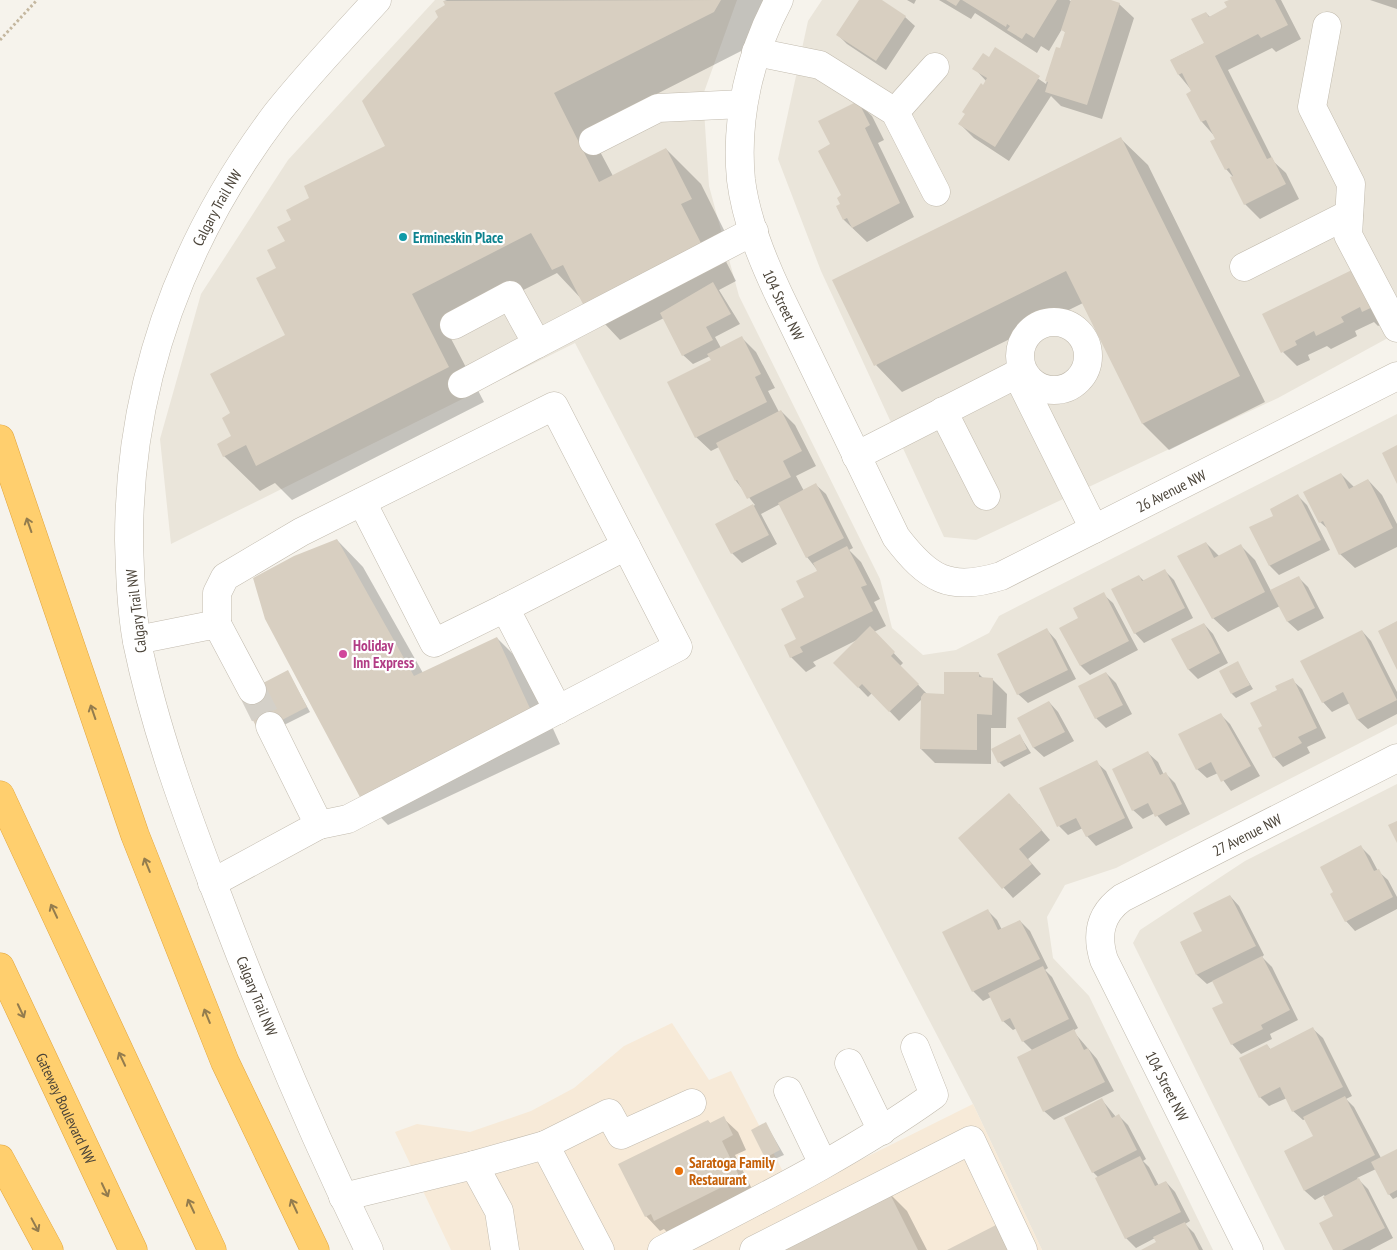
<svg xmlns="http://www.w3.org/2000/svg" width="1397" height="1250" font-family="'PT Sans Narrow',sans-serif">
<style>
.residential{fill:#eae5da}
.commercial{fill:#f7ead8}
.shadow{fill:#0003}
.building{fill:#d8cfc1}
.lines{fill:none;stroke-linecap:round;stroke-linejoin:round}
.minor-tunnel{stroke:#d4d0c8;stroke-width:28;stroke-dasharray:28 14;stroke-linecap:butt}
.minor-casing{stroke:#c2bbae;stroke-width:29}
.highway-casing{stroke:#e0a43c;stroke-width:29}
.path{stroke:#c4b79f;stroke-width:3;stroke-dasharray:2.5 2.5;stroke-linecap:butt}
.minor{stroke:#fff;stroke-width:28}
.highway{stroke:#ffcf6e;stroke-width:28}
.oneway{stroke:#937c4e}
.culture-dot{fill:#0f9aa8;stroke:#fff;stroke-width:2}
.hotel-dot{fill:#d1479c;stroke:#fff;stroke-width:2}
.food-dot{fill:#e8710a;stroke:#fff;stroke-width:2}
.labels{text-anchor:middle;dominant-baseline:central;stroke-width:4.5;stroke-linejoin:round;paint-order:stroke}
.street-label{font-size:15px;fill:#4b4439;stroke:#fff}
.culture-label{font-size:15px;font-weight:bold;fill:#0d838f;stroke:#fff;text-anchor:start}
.hotel-label{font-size:15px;font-weight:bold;fill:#b23c85;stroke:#fff;text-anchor:start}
.food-label{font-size:15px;font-weight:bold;fill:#c56008;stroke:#fff;text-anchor:start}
</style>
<rect width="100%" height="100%" fill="#f6f3ec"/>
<path class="residential" d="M435 0H737L703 95 709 186 739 296 880 579 892 628 923 655 956 650 989 633 999 616 1397 414V724L1116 868 1065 885 1047 917 1053 958 1089 996 1213 1250H1042L973 1104 575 343 171 544 160 439 201 294 288 160Z
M822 0H1397V333L1278 398 976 540 944 537 821 271 778 159 808 21Z
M1397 784V1250H1285L1133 943 1140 930 1245 861Z"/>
<path class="commercial" d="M672 1023 709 1080 731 1071 794 1193 973 1104 1042 1250H451L395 1132 417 1124 470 1132 531 1111 574 1088 624 1046Z"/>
<path class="shadow" d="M447 0H763L769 13 749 47 588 129 613 176 666 149 701 184 726 234 715 240 736 281 719 290 740 324 715 337 721 348 742 338 756 352 775 388 768 391 779 412 781 411 795 425 816 466 796 476 804 491 816 485 826 494 853 548 849 550 861 562 880 599 874 602 886 626 874 632 903 663 900 666 928 695H945L979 674 984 679H992L1007 694 1006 728H991V764L935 763 921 749 922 699 899 721 872 693 868 697 835 663 857 640 813 662 816 666 806 672 791 657 798 640 806 598 819 572 807 557 780 504 761 514 777 544 742 563 732 553 717 525 755 505 736 481 719 447 711 451 696 437 712 361 710 356 693 364 683 355 664 318 620 340 557 273 446 329 484 402 292 500 275 483 260 491 224 456 233 437 232 414 287 336 277 269 286 242 311 198 386 146 439 17 447 6 444 1Z
M861 0H880L905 17 915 26 886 70 847 44 838 35Z
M907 0H916L914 4Z
M939 0H1069L1072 2V0H1106L1119 4 1134 18 1102 119 1061 106 1051 96 1009 161 974 138 960 124 987 82 974 68 989 59 995 49 1046 84 1057 49 1061 50 1066 33 1062 29 1049 51 1041 46 1037 53 975 13 971 19Z
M1232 0H1281L1301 39 1276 52 1272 48 1228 70 1274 162 1286 173 1299 199 1260 219 1245 204 1232 178 1233 177 1226 169 1217 139 1202 122 1193 92 1179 75 1171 60 1205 43 1206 13 1210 17 1229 8Z
M1370 0H1397V9Z
M857 102 872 116 884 140 878 143 914 217 867 242 844 220 837 207 842 204V196L832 145Z
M1121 139 1148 165 1265 402 1169 450 1143 424 1083 303 902 392 876 365Z
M1358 268 1391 319 1378 326 1374 322 1355 331 1357 336 1331 349 1327 346 1308 355 1310 360 1297 366 1283 352Z
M1341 474 1354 487 1368 480 1382 495 1397 524V547L1355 568 1340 554 1329 530 1320 522Z
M1298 496 1307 505 1330 550 1279 575 1270 566 1251 528 1275 516Z
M337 540 363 567 423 673 497 638 524 665 560 744 388 825 362 798Z
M1206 543 1220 557 1241 546 1255 560 1271 591 1298 577 1308 587 1324 618 1298 631 1288 622 1280 606 1228 632 1213 618Z
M1165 571 1174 580 1193 618 1144 643 1135 633 1139 576 1144 581Z
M1103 594 1113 603 1138 650 1090 675 1081 666 1061 628 1080 618Z
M1204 624 1213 634 1228 663 1198 679 1189 670 1173 640Z
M1047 630 1056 640 1076 679 1028 703 1018 694Z
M1362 631 1371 641 1397 692V714L1368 729 1358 720 1350 703 1332 712 1323 702Z
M1237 663 1253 689 1236 698 1232 694Z
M288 672 310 712 264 735Z
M1106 673 1116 683 1132 714 1106 728 1096 718Z
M1292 680 1302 689 1326 738 1307 747 1310 753 1283 767 1274 757 1263 727 1279 690Z
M1049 702 1058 712 1074 741 1044 757 1034 748 1019 718Z
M1220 714 1230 724 1260 776 1231 791 1218 773 1207 778 1197 769Z
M1020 736 1031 753 1004 767 999 762Z
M1148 753 1158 762 1164 775 1166 774 1175 783 1190 814 1166 826 1155 813 1143 819 1133 810Z
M1096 762 1106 771 1133 828 1096 846 1087 836 1083 828 1068 835 1059 826Z
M1019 804 1050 840 1028 859 1041 874 1013 898 959 838Z
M1361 847 1370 856 1378 871 1388 880 1397 897V909L1355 931 1346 921 1335 892Z
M1230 896 1239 906 1264 955 1262 957 1272 967 1298 1020 1270 1034 1272 1039 1241 1054 1232 1044 1225 1004 1213 981 1207 984 1197 975 1181 943 1204 932Z
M988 911 997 920 1002 930 1020 921 1030 931 1048 968 1045 970 1052 977 1078 1028 1073 1031 1097 1059 1114 1091 1054 1120 1044 1111 1033 1051 1023 1041 1017 1028 1013 1030 1003 1021 991 997 983 1001 973 991Z
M1313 1029 1323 1038 1352 1096 1346 1099 1354 1107 1381 1158 1397 1151V1197L1393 1199 1389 1194 1376 1169 1357 1178 1368 1189 1393 1238 1370 1250H1334L1335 1216 1324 1195 1315 1200 1305 1191 1285 1152 1315 1137 1306 1119 1303 1120 1293 1111 1287 1098 1269 1106 1260 1097 1267 1045 1271 1050Z
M1102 1100 1116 1117 1119 1116 1128 1125 1146 1159 1143 1161 1149 1167 1159 1186 1166 1182 1175 1192 1190 1221 1185 1224 1194 1233 1203 1250H1144L1158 1243 1155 1238 1136 1248 1126 1238 1097 1179 1099 1178 1093 1172Z
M723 1118 738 1132 746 1150 735 1155 754 1193 669 1234 664 1229 660 1231 646 1216 708 1121 711 1124Z
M766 1124 784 1155 770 1161 766 1157Z
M888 1192 907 1211 927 1250H772Z"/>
<path class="building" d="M721 0 714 12 554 93 599 182 666 148 692 199 681 204 702 245 584 306 563 265 552 270 531 233 412 294 449 367 256 466 246 445 223 457 217 444 231 436 222 418 230 413 210 374 285 335 256 278 276 268 267 250 285 241 277 227 291 220 286 210 309 198 304 186 385 146 362 101 438 17 435 11 445 5 443 1Z
M859 0H882L906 16 876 61 836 35Z
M946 0H960L956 6Z
M962 0H1057L1034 38 1026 33 1022 39 1007 30 1010 26 1007 24 1006 27Z
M1071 0H1111L1120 3 1087 105 1045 92 1048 82 1045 81 1056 47 1060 48 1065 32 1061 30Z
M1229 0H1275L1288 25 1261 38 1258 34 1215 56 1267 159 1272 157 1286 184 1244 205 1230 177 1233 176 1229 168 1225 170 1210 141 1215 139 1206 120 1201 122 1186 94 1191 91 1182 73 1178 75 1170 60 1204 43 1191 19 1206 12 1209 17 1227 7 1224 2Z
M995 47 1040 76 995 147 958 124 965 114 962 112 981 83 983 85 987 78 972 69 983 53 989 57Z
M858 101 870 125 865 128 900 203 852 228 847 218 843 220 836 206 840 204 837 198 841 195 818 151 830 144 818 121Z
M1121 137 1240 376 1142 424 1066 271 874 366 832 280Z
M1358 267 1377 305 1362 312 1360 307 1341 317 1344 322 1316 336 1314 331 1295 341 1297 345 1281 353 1262 314Z
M713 282 731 314 706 327 713 340 682 356 660 313Z
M742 336 761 374 755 377 767 402 695 438 667 382 711 360 707 354Z
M781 410 802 451 783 461 791 477 747 499 737 480 735 481 716 443Z
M1397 445V484L1382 453Z
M1341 473 1349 489 1368 479 1393 528 1339 555 1323 521 1319 523 1303 492Z
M816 483 844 538 806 558 778 503Z
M1298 494 1321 540 1269 566 1249 527 1273 516 1270 509Z
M753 504 769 535 731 554 715 524Z
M337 539 414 676 497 637 534 717 361 799 265 619 253 578 294 556Z
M1206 542 1214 558 1241 544 1265 592 1212 619 1177 556Z
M847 546 867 585 861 587 873 611 800 647 803 652 790 658 784 645 796 639 781 609 804 597 796 581 817 571 813 563Z
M1165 569 1185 608 1134 634 1111 589 1139 575 1142 581Z
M1299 576 1315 608 1287 622 1270 590Z
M1104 592 1129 641 1080 666 1059 628 1078 618 1073 608Z
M1397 621V670L1378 631Z
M1204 623 1220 653 1188 670 1171 639Z
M870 626 895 652 891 656 919 684 889 712 862 684 858 688 833 663Z
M1047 628 1068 670 1017 695 997 654Z
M1362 630 1397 700 1357 720 1343 692 1322 703 1300 661Z
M1238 661 1250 685 1231 694 1219 671Z
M288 670 307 707 259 732 240 695Z
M944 672H979V677L993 678 992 715 977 714V750L920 749 921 697 924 693 944 694Z
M1106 672 1123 705 1095 719 1078 686Z
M1293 678 1317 728 1298 737 1302 743 1273 758 1258 728 1262 726 1250 703 1277 690 1275 686Z
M1049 701 1065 732 1033 748 1017 718Z
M1221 713 1251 766 1221 782 1211 762 1196 770 1178 734Z
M1020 734 1027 749 998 763 991 749Z
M1148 751 1160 775 1166 772 1182 804 1155 817 1148 803 1132 811 1112 769Z
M1097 760 1125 818 1086 837 1076 818 1057 827 1039 788Z
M1009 793 1042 830 1019 849 1032 864 1002 889 958 838Z
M1397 821V843L1388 825Z
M1361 845 1374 871 1379 869 1393 897 1345 922 1330 894 1333 892 1320 867Z
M1230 895 1256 946 1196 975 1180 942 1202 931 1193 913Z
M988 909 998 930 1020 920 1040 959 972 992 942 932Z
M1262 956 1290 1010 1261 1025 1263 1029 1231 1045 1212 1008 1223 1003 1212 981Z
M1043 966 1069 1019 1022 1042 1010 1018 1002 1022 988 993Z
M1313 1027 1343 1087 1292 1112 1280 1087 1259 1098 1239 1058 1267 1044 1270 1049Z
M1074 1029 1084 1050 1088 1048 1105 1082 1043 1112 1017 1057Z
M1345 1096 1375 1155 1304 1191 1284 1151 1313 1136 1303 1117Z
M1102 1098 1112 1118 1119 1114 1137 1150 1092 1173 1064 1118Z
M724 1116 733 1135 722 1141 740 1178 654 1221 651 1214 645 1217 618 1164 708 1120 710 1123Z
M766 1122 780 1150 765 1158 751 1130Z
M1397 1149V1190L1388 1195 1371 1162Z
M1140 1156 1155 1186 1166 1181 1181 1212 1125 1239 1095 1178Z
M1359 1178 1385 1228 1342 1250H1333L1319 1223 1333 1216 1323 1197Z
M888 1190 918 1250H770Z
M1185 1222 1199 1250H1141L1156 1242 1153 1237Z
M996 1225 1009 1250H947Z"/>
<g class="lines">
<path class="minor-tunnel" d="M252 690 270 726"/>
<g class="minor-casing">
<g id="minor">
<path id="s1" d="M779 0C750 54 735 118 741 180 746 220 762 259 779 295L896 537C928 579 949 592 1001 576L1397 376"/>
<path d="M1327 26 1312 107 1351 184 1348 235 1397 328"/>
<path d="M756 52 820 65 895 112 936 192"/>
<path d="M895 112 935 67"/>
<path d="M593 141 658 108 743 104"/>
<path d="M1244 267 1349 214"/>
<circle cx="1054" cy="356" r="34"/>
<path d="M454 325 510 295 537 344 754 231"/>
<path d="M462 384 537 344"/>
<path d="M943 411 986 496"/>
<path d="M856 456 1017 374 1094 529"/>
<path d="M362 502 434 643 505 608"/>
<path d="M217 624V593L225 577 301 532 554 406 678 647 348 819 319 825"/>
<path d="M137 640 217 624 252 690"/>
<path d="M558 710 505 608 626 546"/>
<path d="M212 883 319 825 270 726"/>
<path d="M849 1063 882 1131"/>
<path d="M788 1091 823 1164"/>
<path d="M545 1145 609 1113 621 1135 692 1103"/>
<path d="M474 1165 545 1145 600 1250"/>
<path d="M343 1197 474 1165 499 1211 505 1250"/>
<path id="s2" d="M369 1250C313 1135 263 1016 218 897 186 813 155 730 137 642 131 608 130 574 129 540 129 381 182 239 277 113 308 74 343 37 377 0"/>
<path d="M662 1250C754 1202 849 1156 934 1095L915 1047"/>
<path d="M754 1250 971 1140 1023 1250"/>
<path id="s3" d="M1249 1250 1104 960C1096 935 1100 914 1122 898L1397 758"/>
</g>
</g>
<g class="highway-casing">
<g id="highway">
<path d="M0 439 135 835 225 1062 315 1250"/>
<path d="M0 795 212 1250"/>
<path id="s4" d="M0 967 133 1250"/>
<path d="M0 1159 49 1250"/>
</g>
</g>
<path class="path" d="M0 40 37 0"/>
<use href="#minor" class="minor"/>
<use href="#highway" class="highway"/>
</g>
<defs><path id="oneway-shaft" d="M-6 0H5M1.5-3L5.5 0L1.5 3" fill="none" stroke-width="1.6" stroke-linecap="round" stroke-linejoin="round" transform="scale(1.25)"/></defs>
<g class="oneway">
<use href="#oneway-shaft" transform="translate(29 525) rotate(-109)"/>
<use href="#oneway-shaft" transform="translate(93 712) rotate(-109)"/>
<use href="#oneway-shaft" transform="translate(147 865) rotate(-112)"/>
<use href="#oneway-shaft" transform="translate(54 911) rotate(-115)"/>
<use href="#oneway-shaft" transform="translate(21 1011) rotate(65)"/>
<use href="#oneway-shaft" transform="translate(207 1016) rotate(-112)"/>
<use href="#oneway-shaft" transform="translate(122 1059) rotate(-115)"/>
<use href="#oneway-shaft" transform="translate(105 1190) rotate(65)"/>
<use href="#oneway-shaft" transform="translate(191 1206) rotate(-115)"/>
<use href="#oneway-shaft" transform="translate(294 1206) rotate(-115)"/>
<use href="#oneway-shaft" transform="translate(35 1225) rotate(62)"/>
</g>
<circle class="culture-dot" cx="403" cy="237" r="5"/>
<circle class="hotel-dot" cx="343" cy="654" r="5"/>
<circle class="food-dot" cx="679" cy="1171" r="5"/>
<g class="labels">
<g class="street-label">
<text stroke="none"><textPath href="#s2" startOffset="1102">Calgary Trail NW</textPath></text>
<text stroke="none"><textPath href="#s1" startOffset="319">104 Street NW</textPath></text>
<text stroke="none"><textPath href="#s1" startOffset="890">26 Avenue NW</textPath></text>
<text transform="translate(136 611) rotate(-97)">Calgary Trail NW</text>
<text stroke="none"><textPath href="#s3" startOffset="534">27 Avenue NW</textPath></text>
<text transform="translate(257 996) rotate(68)">Calgary Trail NW</text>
<text transform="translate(1167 1086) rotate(63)">104 Street NW</text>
<text stroke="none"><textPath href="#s4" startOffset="156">Gateway Boulevard NW</textPath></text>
</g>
<g class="culture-label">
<text x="413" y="237">Ermineskin Place</text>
</g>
<g class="hotel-label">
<text x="353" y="645">Holiday<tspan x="353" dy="17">Inn Express</tspan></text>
</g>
<g class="food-label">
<text x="689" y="1162">Saratoga Family<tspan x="689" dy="17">Restaurant</tspan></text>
</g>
</g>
</svg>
